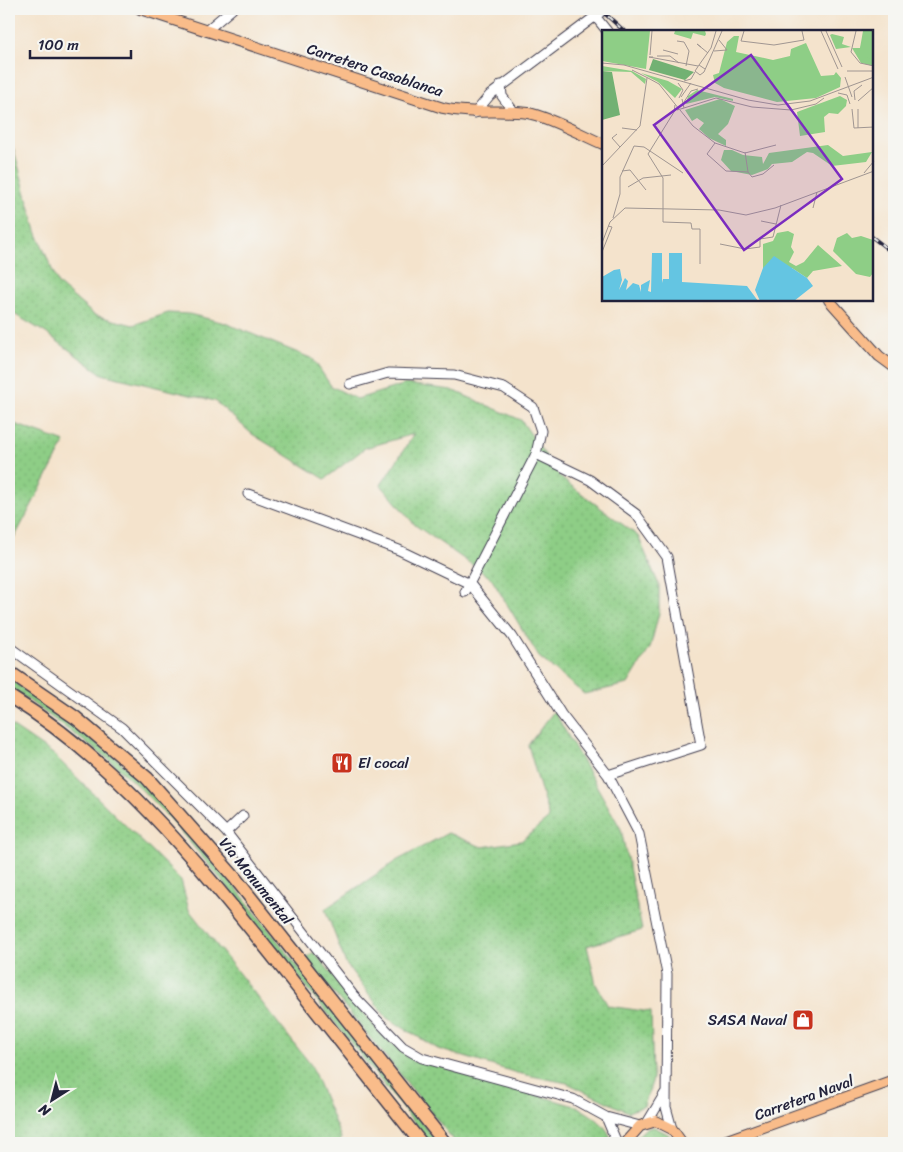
<svg xmlns="http://www.w3.org/2000/svg" width="903" height="1152" font-family="Sriracha,sans-serif">
<style>
.grass{fill:url(#grass-dots);stroke:#587860}
.lines{fill:none;stroke-linecap:round;stroke-linejoin:round}
.minor-casing{stroke:#423f51;stroke-width:11}
.major-casing{stroke:#423f51;stroke-width:12}
.highway-casing{stroke:#423f51;stroke-width:15}
.minor{stroke:#fff;stroke-width:9}
.major{stroke:#f9bc8a;stroke-width:10}
.highway{stroke:#f9bc8a;stroke-width:12}
.rail-casing{stroke:#22223b;stroke-width:4}
.rail{stroke:#f6f6f2;stroke-width:2;stroke-dasharray:5.5;stroke-linecap:butt}
.labels{text-anchor:middle;dominant-baseline:central;stroke-width:4.5;stroke-linejoin:round;paint-order:stroke}
.street-label{font-size:15px;fill:#22223b;stroke:#f6f6f2}
.poi-label{font-size:15px;fill:#22223b;stroke:#f6f6f2;text-anchor:start}
.inset-road{fill:none;stroke:#a09692;stroke-width:1}
.view{fill:#7b2cbf;fill-opacity:0.15;stroke:#7b2cbf;stroke-width:2.5}
.inset-edge{fill:none;stroke:#22223b;stroke-width:2.5}
</style>
<defs>
<pattern id="grass-dots" width="8" height="8" patternUnits="userSpaceOnUse" patternTransform="scale(1.25)"><rect width="8" height="8" fill="#8ece86"/><path d="M2 2h.1M6 6h.1" fill="none" stroke="#7ab175" stroke-width="1.8" stroke-linecap="round"/></pattern>
</defs>
<rect width="100%" height="100%" fill="#f6f6f2"/>
<filter id="ink" filterUnits="userSpaceOnUse"><feTurbulence type="fractalNoise" baseFrequency=".02" numOctaves="2"/><feDisplacementMap in="SourceGraphic" scale="10" xChannelSelector="R" yChannelSelector="G"/><feConvolveMatrix kernelMatrix="1 2 1 2 8 2 1 2 1" color-interpolation-filters="sRGB"/></filter>
<filter id="wash" filterUnits="userSpaceOnUse"><feTurbulence type="fractalNoise" baseFrequency=".0096" numOctaves="4" result="noise"/><feDisplacementMap in="SourceGraphic" scale="20" xChannelSelector="R" yChannelSelector="G"/><feGaussianBlur stdDeviation="1.12" result="paint"/><feColorMatrix in="noise" values="0 0 0 0 0 0 0 0 0 0 0 0 0 0 0 0 0 1.4 0 .05"/><feComposite in="paint" operator="in"/></filter>
<g filter="url(#wash)">
<rect width="100%" height="100%" fill="#f4e3cc"/>
<path class="grass" d="M9 139 14 150 36 231 58 284 94 315 133 325 168 313 189 314 225 323 313 359 331 386 357 399 406 384 452 390 521 420 561 478 638 536 659 585V613L650 648 628 684 584 694 539 657 491 578 415 525 381 485 414 434 365 448 325 479 252 434 215 401 102 374 46 333 9 311Z
M9 422 65 442 9 548Z
M9 678 110 753 143 782 232 883 438 1143H430L230 890 171 820 141 789 108 759 9 686Z
M554 711 621 829 642 930 587 946 596 984 608 1006 651 1012 653 1079 644 1106 628 1112 567 1083 517 1073 438 1049 387 1018 346 964 325 909 396 861 448 833 482 847 521 841 549 818 528 745Z
M9 724 53 754 181 880 189 910 311 1065 341 1138 340 1143H9Z
M314 952 379 1032 408 1057 578 1107C594 1117 607 1124 613 1143H456L306 959Z
M654 1127 668 1134 674 1143H630L645 1129Z"/>
</g>
<g filter="url(#ink)">
<g class="lines">
<g class="minor-casing">
<path id="minor" d="M595 16 607 31
M206 31 232 9
M501 85 502 96 514 112
M475 113 490 95 605 9
M350 384 388 373 454 375 504 388 533 407 541 431 536 454 465 592
M536 454 590 480 636 514 667 557 701 745 608 775
M248 494 399 550 470 584 512 636 561 714 608 775 639 834 667 974 666 1107 672 1129
M9 647 122 728 226 832 353 995 403 1047 422 1058 573 1099 606 1117 640 1126
M226 832 243 816
M606 1117 617 1143
M647 1123 665 1093"/>
</g>
<g class="major-casing">
<path id="major" d="M140 9 443 108C472 115 499 109 528 113 549 117 582 135 603 144
M829 300 879 356 894 367
M625 1143 640 1126 656 1121 672 1129 682 1143
M719 1143 894 1080"/>
</g>
<g class="highway-casing">
<path id="highway" d="M9 672 76 718 147 778 235 878 445 1143
M9 696C116 762 193 857 271 954 321 1017 371 1080 421 1143"/>
</g>
<use href="#minor" class="minor"/>
<use href="#major" class="major"/>
<use href="#highway" class="highway"/>
<g class="rail-casing">
<path id="rail" d="M600 9 624 31
M872 237 894 254"/>
</g>
<use href="#rail" class="rail"/>
</g>
</g>
<defs>
<g id="restaurant-square" transform="scale(1.125)"><rect x="-9" y="-9" width="18" height="18" rx="4" fill="#c8321e" stroke="#f6f6f2"/><path d="M-5-6h1v4h1v-4h1v4h1v-4h1v5L-1.5 .5V6h-2V.5L-5-1ZM5-6V6H3V1.5H1.5Q1.5-4 5-6Z" fill="#fff"/></g>
<g id="shop-square" transform="scale(1.125)"><rect x="-9" y="-9" width="18" height="18" rx="4" fill="#c8321e" stroke="#f6f6f2"/><path d="M-5-2.5h2.3a2.7 3.5 0 0 1 5.4 0H5L5.5 6h-11ZM-1.5-2.5h3a1.5 2.3 0 0 0-3 0Z" fill="#fff"/></g>
</defs>
<g fill-rule="evenodd">
<use href="#restaurant-square" x="342" y="763"/>
<use href="#shop-square" x="803" y="1020"/>
</g>
<g class="labels">
<g class="street-label">
<text transform="translate(375 70) rotate(18)">Carretera Casablanca</text>
<text transform="translate(256 881) rotate(51)">Vía Monumental</text>
<text transform="translate(804 1098) rotate(-20)">Carretera Naval</text>
</g>
<g class="poi-label">
<text x="358" y="763">El cocal</text>
<text x="787" y="1020" text-anchor="end">SASA Naval</text>
</g>
</g>
<g transform="translate(602 30)">
<rect width="271" height="271" fill="#f4e3cc"/>
<path d="M0 1H48L44 39 0 31ZM261 1H271V36L259 33 250 18H258ZM230 4 242 7 240 14 249 17 234 19 228 5ZM132 6H137L134 22 171 30 188 26 189 19 204 13 219 46 232 45 234 42 239 48 238 57 214 68 175 72 122 58 113 53 111 45 117 43 125 12ZM0 36 30 41 44 49 43 54 29 42 0 41ZM39 43 66 51 80 59 73 68 56 52ZM95 60 131 69V71L113 67 84 74 86 66ZM238 66 245 70 244 76 236 84 227 83 222 87 223 102 198 106 195 82ZM118 69 133 76 126 94 116 104 124 110V116L107 108 97 99 102 93 95 88 90 91 83 80ZM226 115 241 126 270 122 264 132 230 136 211 123 205 122 190 132 170 134 166 139 150 145 129 141 119 130 122 120H130L141 125 160 127 161 134 167 123Z" fill="#8ece86"/>
<path d="M51 29 92 42 83 50 47 40ZM0 41 10 42 18 85 0 90Z" fill="#72b173"/>
<path d="M186 201 192 204 189 217 192 222 187 232 194 236 202 232 216 215 240 236 211 241 205 248 190 238H161V214L171 211 175 203ZM245 203 250 208 259 206 271 210V243L268 247 254 244 231 221 235 208Z" fill="#8ece86"/>
<path d="M73 1H103L104 4 103 6 91 3 89 9 72 4ZM263 1H271V29L262 27 258 19Z" fill="#8ece86"/>
<path d="M50 223H60V253L61 249H67V223H80V252L145 256 156 271H0V247L12 240 18 239 20 250 17 260 23 248 26 251 24 260 31 253 37 255 39 262V255L48 250 46 261 49 262ZM172 226 205 248 211 256 192 271H158L153 260 161 238Z" fill="#64c5e2"/>
<path class="inset-road" d="M142 1 139 11 172 15 202 10 200 1M219 1 236 39M224 1 240 37M254 1 249 22 258 33 272 36M75 11 82 12 87 21 84 36M99 17 95 14 106 23M61 20 76 24M112 21 125 20 117 10M48 25 50 1M55 26H68L77 33M51 27H47L96 36M0 33 22 35 146 70 176 75 208 71 272 47M97 35 109 18 114 1M103 39 97 35 93 41 98 45 102 42 120 1M30 40 46 48M245 41H272M243 47 250 67M46 48 57 54 77 79M82 51 89 49 93 42M76 53 81 60 77 68M236 63 245 65 248 74M79 67 89 53M253 70 252 61 260 55M256 71 272 57M82 72 89 61 96 59M82 78 114 68 150 77 189 80 214 74 222 68M250 79 252 98 272 97M256 79V98M75 80 82 78 80 69M78 80 91 96 113 113 143 123 174 115M20 98 35 100M15 104 10 108 18 117M113 113 105 124 124 141 146 142M143 122 146 142 150 147 161 144 172 135M0 136 38 96 45 48M20 141 28 140 44 160M262 143 272 131M26 157 41 148 69 145M211 178 215 162M61 179V192L89 193 90 199H98V234M61 179V148L46 124 72 82 73 75M11 188 18 164V147L32 116 42 117 81 143M159 191 174 194M0 213 8 192 23 178 117 180 144 185 173 178 272 141M118 214 143 219 158 217V209L171 207 179 175M0 222 10 197 6 196"/>
<path class="view" d="M149 25 240 149 142 220 52 95Z"/>
<rect width="271" height="271" class="inset-edge"/>
</g>
<rect width="903" height="1152" fill="none" stroke="#f6f6f2" stroke-width="30"/>
<g transform="translate(52 1100) rotate(216)" stroke="#f6f6f2" stroke-width="4" paint-order="stroke">
<path d="M0-4L9 19L0 12L-9 19Z" fill="#22223b"/>
<text y="-8" font-size="14" font-weight="bold" text-anchor="middle" fill="#22223b">N</text>
</g>
<path d="M30 50v8h101v-8" fill="none" stroke="#22223b" stroke-width="2.5"/>
<text x="38" y="50" font-size="15" fill="#22223b" stroke="#f6f6f2" stroke-width="4" paint-order="stroke">100 m</text>
</svg>
